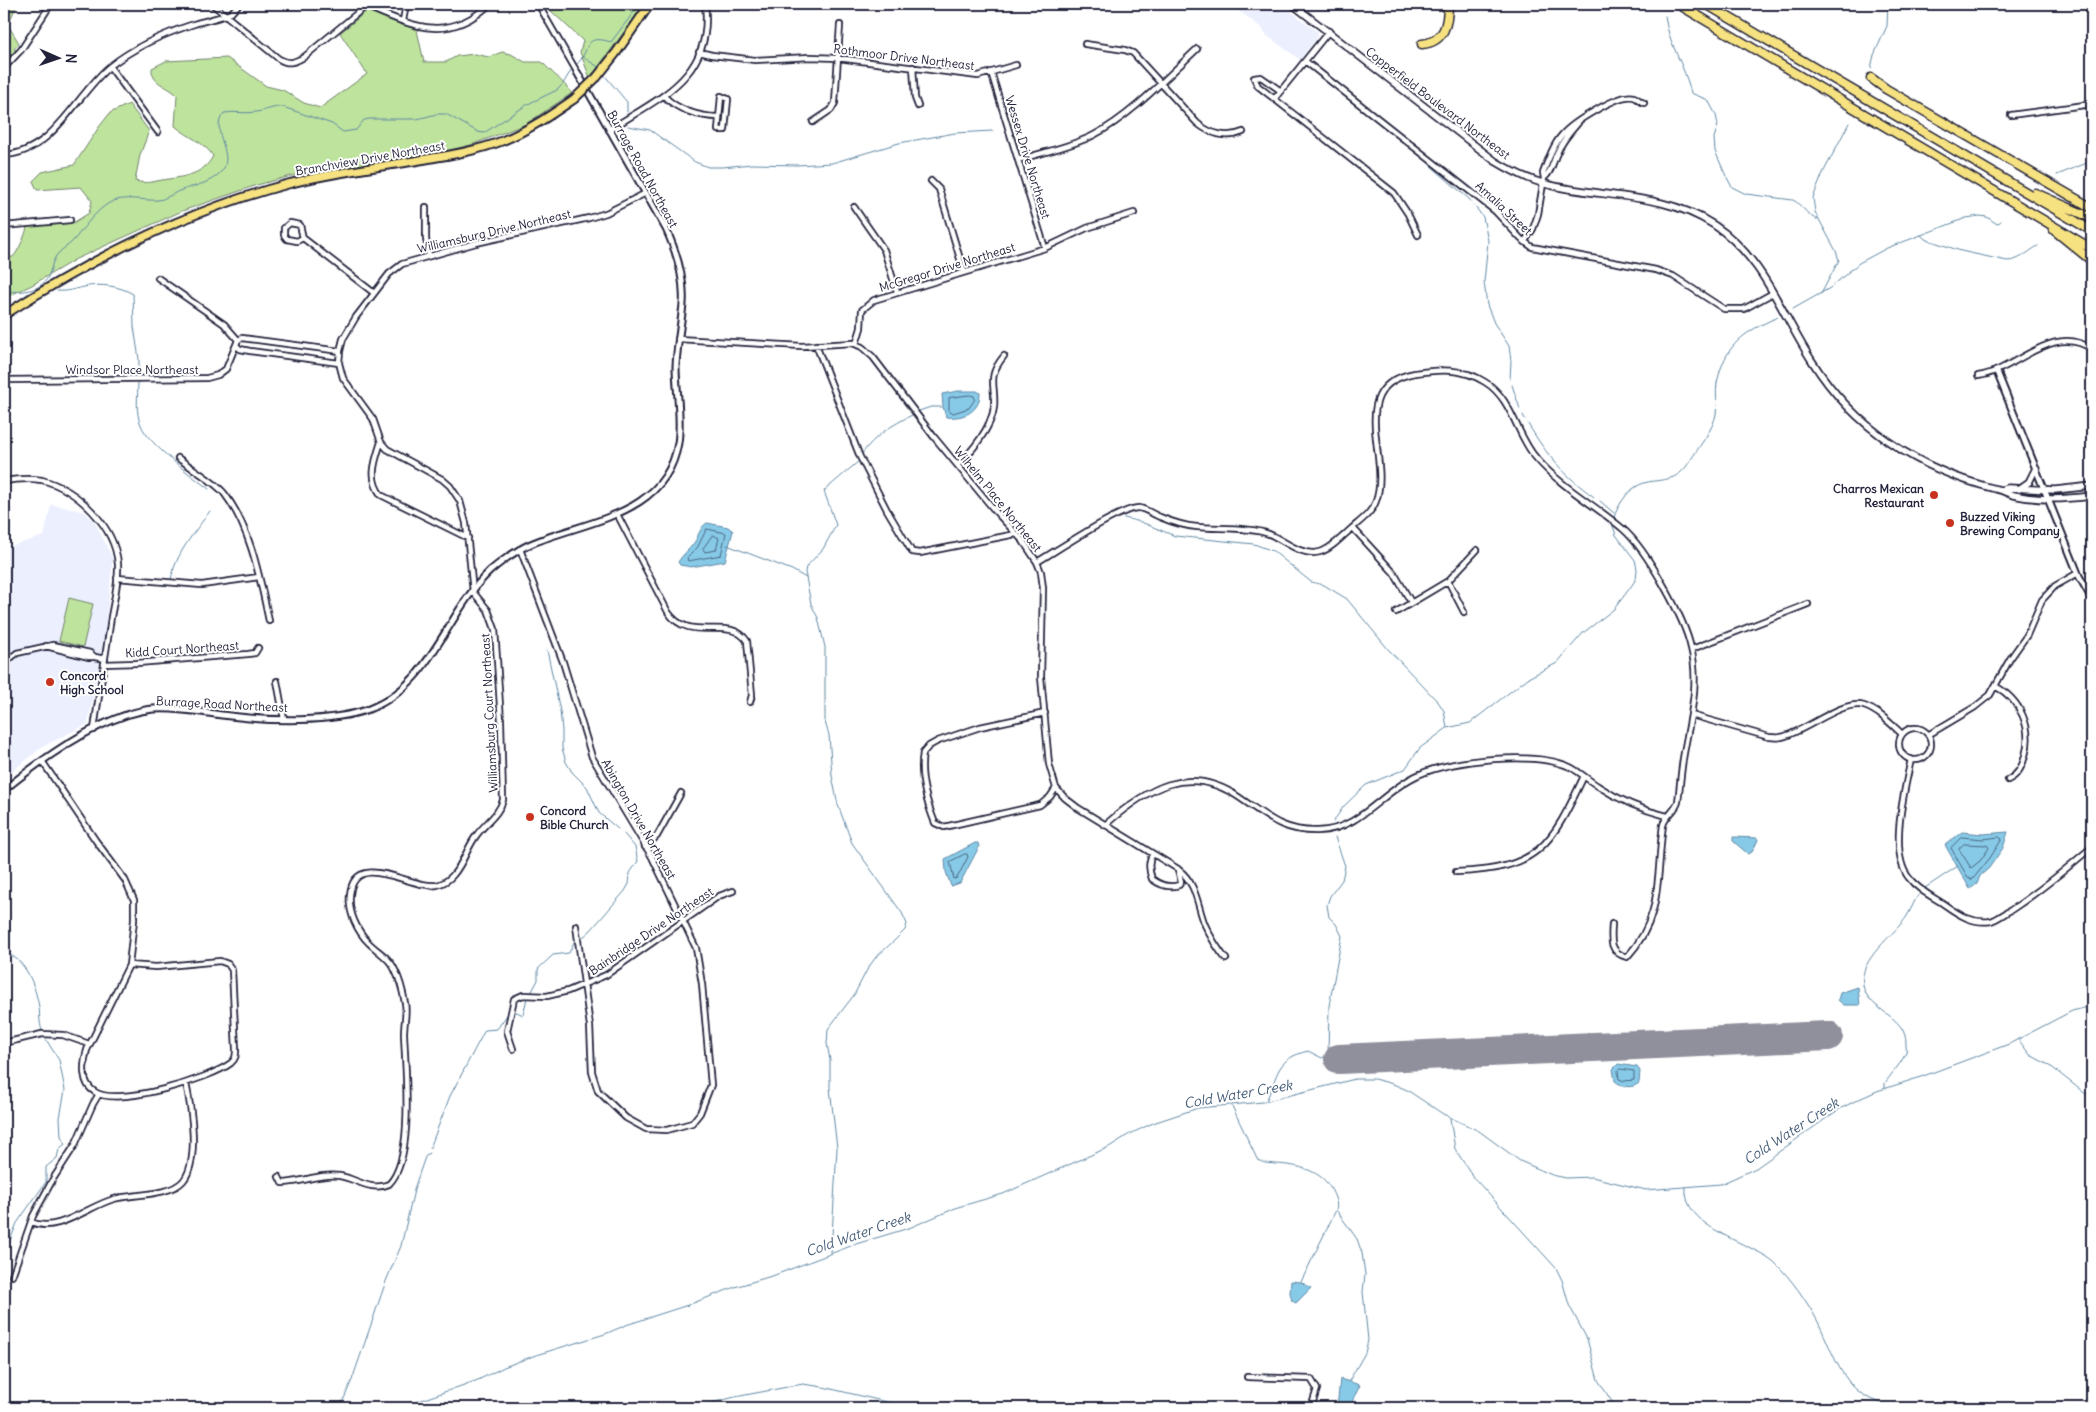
<svg xmlns="http://www.w3.org/2000/svg" width="2096" height="1412" font-family="Delius,sans-serif">
<style>
.built{fill:#ecf0fe}
.green{fill:#bee39d;stroke:#70826c}
.water{fill:#87cae8;stroke:#5f87a3}
.lines{fill:none;stroke-linecap:round;stroke-linejoin:round}
.shore{stroke:#4a6580;stroke-width:1}
.stream{stroke:#5f87a3;stroke-width:1}
.runway{stroke:#90909d;stroke-width:30}
.minor-casing{stroke:#22223b;stroke-width:8}
.tertiary-casing{stroke:#22223b;stroke-width:9}
.secondary-casing{stroke:#22223b;stroke-width:9}
.primary-casing{stroke:#22223b;stroke-width:11}
.motorway-casing{stroke:#22223b;stroke-width:11}
.minor{stroke:#fff;stroke-width:4.5}
.tertiary{stroke:#fff;stroke-width:5}
.secondary{stroke:#fff;stroke-width:5.5}
.primary{stroke:#f7e281;stroke-width:7}
.motorway{stroke:#f7e281;stroke-width:8}
.primary-bridge-casing{stroke:#22223b;stroke-width:11;stroke-linecap:butt}
.primary-bridge{stroke:#f7e281;stroke-width:7}
.poi-dot{fill:#c8321e;stroke:#fff;stroke-width:2}
.labels{text-anchor:middle;dominant-baseline:central;stroke-width:4;stroke-linejoin:round;paint-order:stroke}
.street-label{font-size:12px;fill:#22223b;stroke:#fff}
.poi-label{font-size:12px;font-weight:bold;fill:#22223b;stroke:#fff;text-anchor:start}
.water-label{font-size:14px;font-style:italic;fill:#455d78;stroke:#fff}
</style>
<rect width="100%" height="100%" fill="#fff"/>
<filter id="ink" filterUnits="userSpaceOnUse"><feTurbulence type="fractalNoise" baseFrequency=".02" numOctaves="2"/><feDisplacementMap in="SourceGraphic" scale="10" xChannelSelector="R" yChannelSelector="G"/><feConvolveMatrix kernelMatrix="1 2 1 2 8 2 1 2 1" color-interpolation-filters="sRGB"/></filter>
<g filter="url(#ink)">
<path class="built" d="M1229 4H1281L1318 32V36L1300 60 1265 34 1262 28Z
M51 504 85 512 95 522 113 559 104 640 88 724 42 747 4 778V548L44 536Z"/>
<path class="green" d="M4 4H17L8 25 19 43 14 49 16 50 4 63Z
M546 4H645L590 78 580 52 583 41 550 10Z
M368 10 417 30 424 62H446L457 56 475 54 489 57 502 52 511 54 525 62H542C552 73 562 80 572 93L526 124 471 145 442 152 291 176 257 185 182 211 76 259 32 285 4 298V258L13 257C18 252 26 234 27 227L73 223 89 213 92 201 81 187 37 190 33 181 42 172 74 165 99 127 110 113 129 104 149 131 140 155 135 181C146 184 151 182 162 180 181 177 203 176 213 156 204 142 188 137 175 126L177 95C167 85 151 84 152 68L166 61 227 58 266 86 283 90 304 103 320 108 367 74 340 33Z
M69 598 93 604 83 647 59 641Z"/>
<path class="water" d="M958 391H977L980 393C980 412 963 419 946 417L943 407 942 394Z
M707 523 728 527 733 531 725 561 691 567 680 565 678 562C682 555 689 550 694 543 698 537 700 527 707 523Z
M1962 832 1983 834 2008 832 2003 848 1989 868 1980 876 1977 884 1970 889 1945 845Z
M1733 837 1757 838 1758 840 1752 852 1748 854 1733 841Z
M975 843H978L979 847 960 883 951 886 946 872 945 859Z
M1858 987 1860 1005H1844L1838 1000 1840 993Z
M1618 1064 1637 1067 1640 1071 1639 1083C1632 1089 1622 1087 1615 1081L1613 1069Z
M1291 1281 1301 1282 1311 1288 1296 1303 1292 1301 1290 1293Z
M1340 1379 1360 1385 1349 1408H1337Z"/>
<g class="lines">
<path class="shore" d="M970 395 974 396 975 399 969 408 953 413 949 412V398Z
M707 529 726 533 721 555 688 561 687 558 697 548Z
M713 535 719 538 716 550 705 552 703 549Z
M1962 837 1983 839 1999 837 2002 839 1990 858 1972 880 1967 876 1951 848Z
M1964 844 1987 845 1989 848 1980 861 1971 868 1959 849Z
M965 854H967L968 857 957 878 954 879 950 862Z
M1620 1069 1634 1071V1080L1624 1081 1619 1079 1618 1071Z"/>
<path class="stream" d="M1665 16C1668 43 1685 66 1691 93L1708 100 1716 115 1718 125 1714 138 1715 151 1725 174 1732 187 1746 194 1793 200C1803 205 1808 218 1819 220
M583 57 600 68
M576 65C592 51 581 33 611 42L640 4
M1871 68 1874 55 1887 26 1888 4
M606 77 627 102V112
M628 126 650 130 695 162 708 167H722L752 164 797 165 832 163 899 143 955 133 993 131
M1430 165 1469 199 1483 217 1488 241 1484 282 1487 305 1494 323 1509 346 1511 361 1510 379
M2057 175 2092 161
M1921 235 1925 239 1961 251 2007 261C2020 261 2028 251 2038 246
M4 291C19 292 39 293 48 277 51 270 52 262 56 256 60 250 68 246 73 241 84 228 92 215 106 205 122 194 140 201 158 200 166 199 172 194 179 191 193 186 209 184 220 173 238 156 208 131 224 113 235 111 245 114 256 112 266 111 274 106 283 107L332 124 343 132 356 130 364 120 369 119H417L437 114H446L478 132 484 133 528 104 557 90 563 84 573 67
M57 291C67 292 74 289 84 287 100 283 120 286 133 294L134 327 139 359V375
M1821 294 1839 260 1836 251 1815 212 1813 198 1823 173 1849 123
M1793 309 1830 288 1859 263 1887 248 1966 218 1980 216 1987 217 1997 224 2001 221
M138 382C138 396 135 412 141 425 148 444 192 476 209 489
M1512 385 1520 409
M919 411 931 407H942
M1523 415 1525 419
M1528 424C1548 457 1563 474 1594 497
M861 455C874 436 892 425 912 415
M1600 501 1614 513
M1124 518 1141 522 1175 536 1254 544 1273 551 1311 582 1324 585 1347 599 1388 649 1439 703 1444 711 1447 728
M1614 518C1615 512 1619 506 1622 501 1645 466 1670 495 1690 461 1698 448 1714 428 1716 414 1718 404 1715 393 1717 383 1725 344 1744 332 1778 317
M727 545 792 570 806 578
M171 580C175 554 195 532 210 511
M547 650 560 711 562 730V748L566 762 572 772 587 787 599 813 618 829
M1333 822 1344 806 1366 785 1405 769 1420 748 1439 734 1447 728 1470 723 1528 678 1557 663 1583 633 1614 609 1630 588 1636 579 1637 569 1635 560 1616 535 1613 526
M1925 888 1958 866
M581 939 591 930 625 891 629 884 630 873 638 861 635 847 624 834
M4 952C26 959 35 985 39 1007 40 1015 39 1023 42 1030
M531 993 538 980V969L553 955 569 953 574 942
M513 1014 517 1012 523 1015 527 998
M2018 1039 2030 1055 2049 1065 2092 1099
M1885 1088V1083C1891 1074 1900 1065 1905 1055 1907 1052 1906 1048 1906 1044 1907 1015 1867 1011 1863 985 1858 959 1895 935 1907 916 1912 908 1914 900 1920 893
M1266 1101C1279 1074 1275 1059 1308 1051L1322 1058 1328 1055 1329 1006 1342 936 1336 924 1329 917 1327 905 1330 896 1342 880 1345 866 1335 837
M1232 1106 1257 1159C1263 1164 1268 1163 1275 1164 1298 1165 1322 1170 1332 1191 1335 1197 1338 1204 1336 1210L1301 1282
M1450 1118 1455 1149 1474 1178 1556 1268 1562 1280 1569 1305 1587 1339 1598 1380 1616 1408
M430 1148 450 1096 485 1030 497 1029 507 1015
M1686 1187C1682 1229 1751 1242 1774 1262 1791 1278 1806 1300 1817 1320 1831 1347 1839 1380 1865 1396 1880 1406 1903 1407 1920 1408
M1337 1211 1357 1239 1362 1253 1365 1274 1363 1292 1368 1340 1365 1353 1349 1381
M831 1253 837 1148 830 1088V1060L827 1044 828 1029 854 995 868 968 876 957 894 941 905 930 907 924 902 913 852 843 838 805 832 776 829 735 825 722V647L818 618 811 604 805 572 806 567 823 549 836 525 824 491 859 461
M4 1272 6 1249 11 1238 17 1223 46 1182V1167L57 1158 59 1149 65 1144 61 1136 60 1118 65 1090 59 1060 45 1038
M4 1279V1288
M340 1408 352 1380 386 1281 401 1246 415 1186 425 1157 429 1153
M399 1408 478 1380 504 1367 536 1355 605 1334 626 1325 688 1305 735 1287 775 1275 856 1244 909 1228 958 1207 1003 1194 1109 1147 1128 1135 1153 1123 1198 1108 1263 1102 1355 1079H1374L1393 1084 1407 1090 1443 1114 1479 1131 1520 1161 1552 1175 1566 1178 1592 1177 1646 1190 1721 1184 1756 1168 1838 1110 1855 1101 1877 1091 1918 1078 2009 1044 2072 1011 2092 1006
M692 1408 735 1397 803 1384 823 1387 912 1408"/>
<path class="runway" d="M1339 1059 1828 1036"/>
<g class="minor-casing">
<path id="minor" d="M212 4 279 59C289 65 295 62 304 57L366 6
M360 4C409 24 445 46 490 4
M538 4 577 72
M403 21 406 4
M1085 44 1125 50 1133 53 1197 123C1210 134 1227 139 1243 132
M699 52 712 55 755 60 810 57 838 58 978 76 1016 65
M1305 61 1495 211 1521 239 1532 247 1656 270 1673 276 1724 309H1744L1773 293
M110 67 158 132
M913 67 915 98 918 106
M4 68 21 50 51 4
M991 72 1045 248
M1281 91 1261 77 1254 78 1258 86 1394 193 1408 214 1418 235
M664 96C677 110 700 117 718 117
M721 96 728 99 725 130H718Z
M1275 98 1329 31
M2011 115 2092 104
M813 122 831 110 835 103 840 25
M609 130C660 97 714 77 705 4
M4 155C53 153 75 96 109 67 134 47 163 34 194 24 206 20 220 18 231 13L239 4
M1018 160C1043 152 1071 147 1094 135 1131 116 1167 77 1197 49
M1544 178 1543 173C1548 160 1553 145 1562 135 1572 123 1619 93 1634 97 1637 98 1641 102 1644 103
M931 181 939 189 964 272
M426 207V239L429 256
M854 207 884 250 897 292
M4 226 70 220
M303 238 297 241 287 239 284 235V228L290 223 300 225 303 238 374 293
M1525 241 1533 229 1538 214 1544 178C1552 172 1553 161 1557 153 1562 141 1570 132 1578 123
M158 278 224 324 238 340
M678 339 802 346 853 343 862 347 873 357 934 437 996 512 1023 541 1037 562 1041 572 1043 588 1041 677 1049 764 1056 788 1065 798 1078 808 1178 869 1181 882 1179 885C1170 888 1160 885 1152 879 1149 871 1148 861 1153 854
M238 340 242 338 340 351
M856 344 861 328 862 310 874 300 1045 248 1087 228 1134 213
M816 345 860 457 887 510 912 552 920 553 1016 534
M237 346 240 349 250 351 339 363
M1978 376C2016 371 2052 322 2092 349
M4 380 207 378 218 375 226 369 238 340
M381 442C375 461 368 478 381 495L468 538
M178 458C191 468 214 481 224 493 251 528 260 579 269 621
M957 465C971 453 992 427 994 407 996 384 986 378 1004 356
M4 481C16 479 30 478 42 480 77 489 115 526 118 564 119 581 114 600 111 617 106 655 99 692 94 730
M617 514 668 612C690 645 729 614 747 641L752 695 750 702
M1353 528 1394 573 1411 602
M520 549 563 662 592 757 652 857 696 948 702 984 711 1085 700 1113 692 1123 667 1130 646 1129 626 1118 598 1091 592 1072 590 1026 576 926
M1037 562C1056 551 1121 507 1139 508 1146 509 1154 515 1160 517 1172 522 1184 526 1197 527 1217 529 1251 527 1269 534 1284 540 1302 557 1320 552 1331 549 1342 537 1351 529 1360 521 1372 513 1376 501 1392 457 1344 386 1415 373 1440 369 1463 368 1485 382 1513 399 1516 436 1537 459 1561 487 1595 505 1623 529 1647 550 1684 617 1691 648 1700 683 1690 718 1684 753 1681 769 1680 786 1678 802 1675 812 1666 815 1663 825 1656 874 1664 917 1627 957 1609 953 1611 939 1612 924
M117 578 202 585 259 577
M1448 581 1464 612
M1396 612 1448 581 1477 550
M46 646 89 657H95
M1692 649 1808 604
M104 664 137 663 248 654 255 653 258 648
M4 668 8 660 17 653 53 645 90 653 95 657 105 659
M277 681 284 719
M1995 686C2021 700 2033 728 2025 756 2022 767 2018 775 2008 780
M1045 713 980 727 938 741 929 746 923 753C919 776 927 803 935 823L944 827 1040 805 1050 797 1056 788
M1691 715 1769 737C1773 737 1778 738 1781 737 1804 733 1842 699 1864 706 1879 711 1891 724 1902 734
M1899 744a16 16 0 1 1 32 0a16 16 0 1 1-32 0Z
M1928 735 1975 707 1990 695 2010 659 2027 635 2042 600 2055 586 2078 573
M1911 759C1905 789 1888 853 1909 878 1918 890 1933 897 1945 905 1959 915 1973 924 1991 921 1998 919 2005 913 2011 910 2040 891 2066 869 2092 847
M42 761 96 841 125 880 134 900V920L129 965 87 1050C83 1064 81 1084 95 1092 118 1107 210 1079 231 1063 236 1059 236 1055 236 1049L232 970 228 964 220 961 156 967 129 965
M1105 825C1146 789 1188 762 1240 798 1267 816 1282 832 1318 831 1360 830 1382 791 1418 775 1452 759 1536 751 1570 767 1580 772 1588 780 1598 786 1619 800 1642 810 1667 816
M645 847 657 836 681 793
M1179 870C1197 884 1197 905 1205 925 1211 938 1217 948 1226 959
M1456 872C1539 869 1551 846 1584 776
M4 1043 42 1034 63 1035 89 1044
M513 1049 507 1031 514 999 523 995 547 996 568 991 606 975 719 896 733 891
M279 1177 282 1183C301 1183 320 1173 340 1176 357 1179 371 1192 389 1184 415 1158 405 1069 404 1033 404 1023 407 1013 405 1003 403 992 400 980 395 970 390 958 378 952 369 943 357 931 348 912 350 895 354 848 413 890 437 885 444 883 449 880 453 875 463 864 467 848 476 836 484 824 499 815 503 800L501 721 495 629 488 610 473 592 466 523 460 501 450 486 442 479 387 449 381 442 373 419 343 378 339 363 340 351 343 339 356 317 389 274 402 264 476 243 589 218 606 213 646 193
M31 1222C58 1234 88 1206 114 1199 132 1194 170 1196 183 1181 200 1161 191 1107 186 1083
M12 1276 33 1216 53 1179 75 1145 93 1104 99 1094
M1247 1377 1311 1379 1317 1389 1311 1408"/>
</g>
<g class="tertiary-casing">
<path id="tertiary" d="M1997 372 2079 576 2092 599
M4 790C41 760 104 714 153 709 178 707 205 713 230 716 271 721 330 723 369 709 432 685 445 614 490 571 503 560 518 549 533 543 589 520 666 515 678 443 682 418 676 391 676 366 677 345 681 325 683 304 685 279 676 251 666 229L577 72"/>
</g>
<g class="secondary-casing">
<path id="secondary" d="M1292 4 1495 161C1513 172 1533 182 1554 186 1609 198 1665 193 1714 225 1763 257 1781 313 1812 361 1854 428 1919 470 1996 489 2002 490 2007 493 2013 495 2039 501 2066 499 2092 496
M2019 489 2029 482 2036 468
M2001 490 2008 488 2055 490 2092 486"/>
</g>
<g class="primary-casing">
<path id="primary" d="M597 77 616 53 650 4
M4 315C92 258 186 211 288 184 329 173 372 168 414 161 444 156 474 152 502 141 529 130 551 115 574 99"/>
</g>
<g class="motorway-casing">
<path id="motorway" d="M1678 4 2092 249
M1706 4 2092 231
M1422 44C1445 42 1448 23 1448 4
M1871 78 1886 89 2092 208
M2035 193 2092 218
M2054 230 2092 261"/>
</g>
<use href="#minor" class="minor"/>
<use href="#tertiary" class="tertiary"/>
<use href="#secondary" class="secondary"/>
<use href="#primary" class="primary"/>
<use href="#motorway" class="motorway"/>
<g class="primary-bridge-casing">
<path id="primary-bridge" d="M574 99 597 77"/>
</g>
<use href="#primary-bridge" class="primary-bridge"/>
</g>
</g>
<g class="poi-dot">
<circle cx="1934" cy="495" r="5"/>
<circle cx="1950" cy="523" r="5"/>
<circle cx="50" cy="682" r="5"/>
<circle cx="530" cy="817" r="5"/>
</g>
<g class="labels">
<g class="street-label">
<text transform="translate(904 57) rotate(7)">Rothmoor Drive Northeast</text>
<text transform="translate(1438 103) rotate(37)">Copperfield Boulevard Northeast</text>
<text transform="translate(1028 157) rotate(73)">Wessex Drive Northeast</text>
<text transform="translate(370 158) rotate(-10)">Branchview Drive Northeast</text>
<text transform="translate(643 169) rotate(61)">Burrage Road Northeast</text>
<text transform="translate(1504 208) rotate(43)">Amalia Street</text>
<text transform="translate(494 231) rotate(-13)">Williamsburg Drive Northeast</text>
<text transform="translate(947 267) rotate(-17)">McGregor Drive Northeast</text>
<text x="132" y="369">Windsor Place Northeast</text>
<text transform="translate(998 499) rotate(51)">Wilhelm Place Northeast</text>
<text transform="translate(182 649) rotate(-4)">Kidd Court Northeast</text>
<text transform="translate(222 704) rotate(3)">Burrage Road Northeast</text>
<text transform="translate(489 713) rotate(-93)">Williamsburg Court Northeast</text>
<text transform="translate(639 819) rotate(60)">Abington Drive Northeast</text>
<text transform="translate(651 931) rotate(-34)">Bainbridge Drive Northeast</text>
</g>
<g class="poi-label">
<text x="1924" y="488" text-anchor="end">Charros Mexican<tspan x="1924" dy="14">Restaurant</tspan></text>
<text x="1960" y="516">Buzzed Viking<tspan x="1960" dy="14">Brewing Company</tspan></text>
<text x="60" y="675">Concord<tspan x="60" dy="14">High School</tspan></text>
<text x="540" y="810">Concord<tspan x="540" dy="14">Bible Church</tspan></text>
</g>
<g class="water-label">
<text transform="translate(1238 1094) rotate(-10)">Cold Water Creek</text>
<text transform="translate(1791 1131) rotate(-33)">Cold Water Creek</text>
<text transform="translate(858 1234) rotate(-19)">Cold Water Creek</text>
</g>
</g>
<rect width="2096" height="1412" fill="none" stroke="#fff" stroke-width="20"/>
<rect x="10" y="10" width="2076" height="1392" fill="none" stroke="#22223b" stroke-width="2" filter="url(#ink)"/>
<g transform="translate(58 58) rotate(92)" stroke="#ffffff" stroke-width="4" paint-order="stroke">
<path d="M0-4L9 19L0 12L-9 19Z" fill="#22223b"/>
<text y="-8" font-size="14" font-weight="bold" text-anchor="middle" fill="#22223b">N</text>
</g>
</svg>
